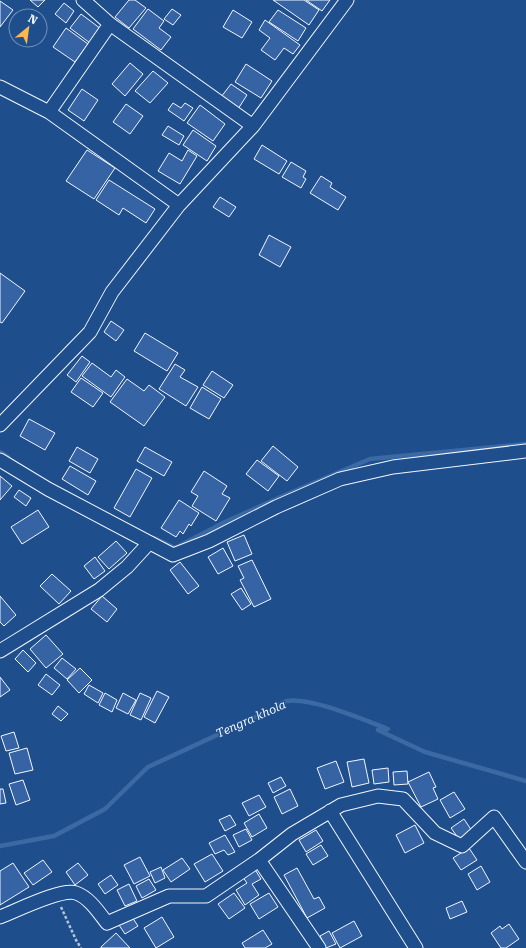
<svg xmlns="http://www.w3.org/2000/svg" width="526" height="948" font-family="'Roboto Serif',serif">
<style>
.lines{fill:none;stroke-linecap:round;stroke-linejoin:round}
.stream{stroke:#3b69a3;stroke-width:4.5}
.building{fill:#3563a3;stroke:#f2f6ff}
.street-casing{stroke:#f2f6ff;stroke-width:15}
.path{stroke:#b3c4dc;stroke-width:2.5;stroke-dasharray:3 2;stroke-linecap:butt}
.street{stroke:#1f4e8c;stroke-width:13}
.labels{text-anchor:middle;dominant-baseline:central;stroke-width:3;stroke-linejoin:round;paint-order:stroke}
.water-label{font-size:12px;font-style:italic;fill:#f2f6ff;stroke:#1f4e8c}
</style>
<rect width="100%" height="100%" fill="#1f4e8c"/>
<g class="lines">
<path class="stream" d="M0 452 8 457
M154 538 175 548 225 522 283 496 370 459 526 444
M0 846 54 836 105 809 148 767 271 710C276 707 282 702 287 701 311 697 364 720 388 729L378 730 425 752 526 781"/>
</g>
<path class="building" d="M30 0H45L38 7Z
M129 0H135L146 8 129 28 115 17Z
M273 0H304L319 10 309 25Z
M306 0H330L322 11Z
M0 1 13 10 0 27Z
M64 3 74 11 66 23 55 14Z
M148 9 164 21 159 28 171 37 161 50 133 29Z
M172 9 181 15 173 25 164 19Z
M233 10 252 22 242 38 223 27Z
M278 10 306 28 298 41 269 22Z
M81 14 101 29 90 43 70 28Z
M265 20 300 45 293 54 284 48 275 60 261 50 270 38 259 30Z
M66 28 88 44 75 62 53 47Z
M130 63 143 74 125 96 112 84Z
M246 64 272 81 261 98 235 82Z
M153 71 168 83 150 103 135 91Z
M231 84 247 95 238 109 221 97Z
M82 89 98 100 84 121 68 110Z
M173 103 181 108 185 103 193 108 184 121 168 110Z
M126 104 143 116 130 134 113 122Z
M200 105 225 124 213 141 187 123Z
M168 126 184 136 179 145 162 135Z
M193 130 216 146 207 161 183 145Z
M262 145 287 161 279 174 254 159Z
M87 150 115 168 94 199 66 181Z
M188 150 197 156 180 184 158 171 169 153 182 161Z
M291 162 306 171 303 177 306 179 301 188 282 177Z
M321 176 332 183 330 187 346 197 338 210 310 193Z
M109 180 155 209 146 223 123 208 119 215 96 200Z
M220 197 236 207 229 217 213 207Z
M269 235 291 247 280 267 259 255Z
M0 273 25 291 2 323 0 322Z
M111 321 124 330 116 341 104 332Z
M145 333 178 353 167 371 134 351Z
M82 356 90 362 76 382 67 375Z
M92 363 111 377 116 370 125 377 111 397 82 376Z
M175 364 185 370 180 377 198 387 186 406 159 389Z
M212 371 233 385 224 398 203 385Z
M81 378 103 393 93 407 71 392Z
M127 379 144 391 149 385 165 397 144 426 110 402Z
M202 387 221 399 209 419 190 408Z
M29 419 55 433 45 450 20 436Z
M273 446 298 467 287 481 261 461Z
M77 447 98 459 90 473 69 461Z
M145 447 172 462 164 476 137 461Z
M257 460 279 476 268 491 246 474Z
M70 466 96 481 88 495 62 479Z
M136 469 152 478 130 517 114 508Z
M204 471 227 486 222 494 230 498 216 521 192 506 198 496 191 492Z
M0 476 12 486 0 500Z
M19 490 31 498 26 506 14 497Z
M179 500 199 513 191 526 189 524 183 534 180 531 176 537 161 528Z
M38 510 49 527 22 544 11 527Z
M244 535 252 554 235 561 227 542Z
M116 541 127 553 109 569 98 557Z
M223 548 233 566 218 574 208 557Z
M95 557 105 571 94 579 84 566Z
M252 560 271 599 254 607 240 580 244 578 238 566Z
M180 562 199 586 188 594 170 570Z
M52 574 71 591 59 604 40 586Z
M241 588 251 604 242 610 231 594Z
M0 596 16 615 4 626 0 622Z
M102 596 117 609 107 622 91 609Z
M46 635 63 654 46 668 30 649Z
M23 650 36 663 28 672 15 659Z
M62 658 76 669 67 679 54 668Z
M80 668 92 680 79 693 67 680Z
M46 674 60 685 52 695 38 685Z
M0 677 10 690 0 697Z
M89 685 103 693 98 703 84 694Z
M157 691 169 697 155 723 144 717Z
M105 693 117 700 112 712 99 705Z
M123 693 136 700 128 714 116 708Z
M140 693 151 698 141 720 130 715Z
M58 706 68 714 61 721 52 714Z
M14 732 19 748 6 751 1 736Z
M27 748 33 770 15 774 9 753Z
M364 759 369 783 352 787 347 762Z
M336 761 344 782 325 789 317 768Z
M388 768 389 782 374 784 372 770Z
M407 771 408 784 394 785 393 772Z
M429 772 436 787 433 788 438 799 421 807 408 782Z
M281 777 286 786 273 793 268 783Z
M23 780 30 800 16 805 9 784Z
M0 789H3L6 803 0 804Z
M290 789 298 806 282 814 274 797Z
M454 792 465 809 450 818 440 800Z
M259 795 266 807 249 816 242 803Z
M259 814 267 828 252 837 244 823Z
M230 815 236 825 225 831 219 820Z
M464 819 472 831 459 839 451 828Z
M415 825 424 843 405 853 396 835Z
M246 829 252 840 239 847 233 835Z
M316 830 323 841 306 852 299 840Z
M225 835 235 852 228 855 224 850 215 854 209 843Z
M321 845 328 856 313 865 306 854Z
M469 848 477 860 461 870 453 858Z
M212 854 223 871 205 882 194 864Z
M140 857 150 876 134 884 124 865Z
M182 858 190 869 171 882 163 870Z
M43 860 52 872 33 885 24 873Z
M13 863 29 887 0 905V871Z
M78 863 88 875 75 885 66 872Z
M481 866 490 882 477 890 468 874Z
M161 867 165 878 155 883 150 872Z
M254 868 261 879 252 884 259 895 245 905 236 890 247 883 242 876Z
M297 868 314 899 319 897 325 908 307 918 284 875Z
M111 875 118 885 105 894 98 884Z
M149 879 156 890 142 898 136 886Z
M129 884 137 901 125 906 117 890Z
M234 893 245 908 229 919 218 904Z
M269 893 278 907 259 919 250 904Z
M462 901 467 912 450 919 446 908Z
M132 917 138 926 125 934 119 925Z
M162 917 174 937 156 948 144 928Z
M354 921 362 936 340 948 332 933Z
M509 924 519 939 506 948H501L491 933 500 926 502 929Z
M263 930 272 944 265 948H245L242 943Z
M329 931 336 944 326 948 320 936Z
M116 933 130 948H101V947Z"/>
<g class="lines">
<g class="street-casing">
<path id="street" d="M83 0 110 24 253 126
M0 87 49 112 179 205
M49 112 110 24
M0 425 90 332 112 292 179 205 253 126 347 0
M0 460 48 489 173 555 209 541 276 507 340 479 393 467 526 451
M0 651 99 590 127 567 149 543
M330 811 416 948
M259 860 319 948
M0 917C16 911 61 888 76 893 90 898 99 913 107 923L169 896H206L259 860 292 834 341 805 378 796 403 799 435 833 462 846 494 817 526 862"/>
</g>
<path class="path" d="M61 907 76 940 81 948"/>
<use href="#street" class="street"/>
</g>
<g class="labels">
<g class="water-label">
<text transform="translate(251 719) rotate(-24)">Tengra khola</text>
</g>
</g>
<g transform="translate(28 28) rotate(29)"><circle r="19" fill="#1f4e8c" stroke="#7391ba"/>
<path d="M0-3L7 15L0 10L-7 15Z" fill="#ffb74d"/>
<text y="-6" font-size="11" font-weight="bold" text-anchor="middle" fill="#f2f6ff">N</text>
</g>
</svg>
